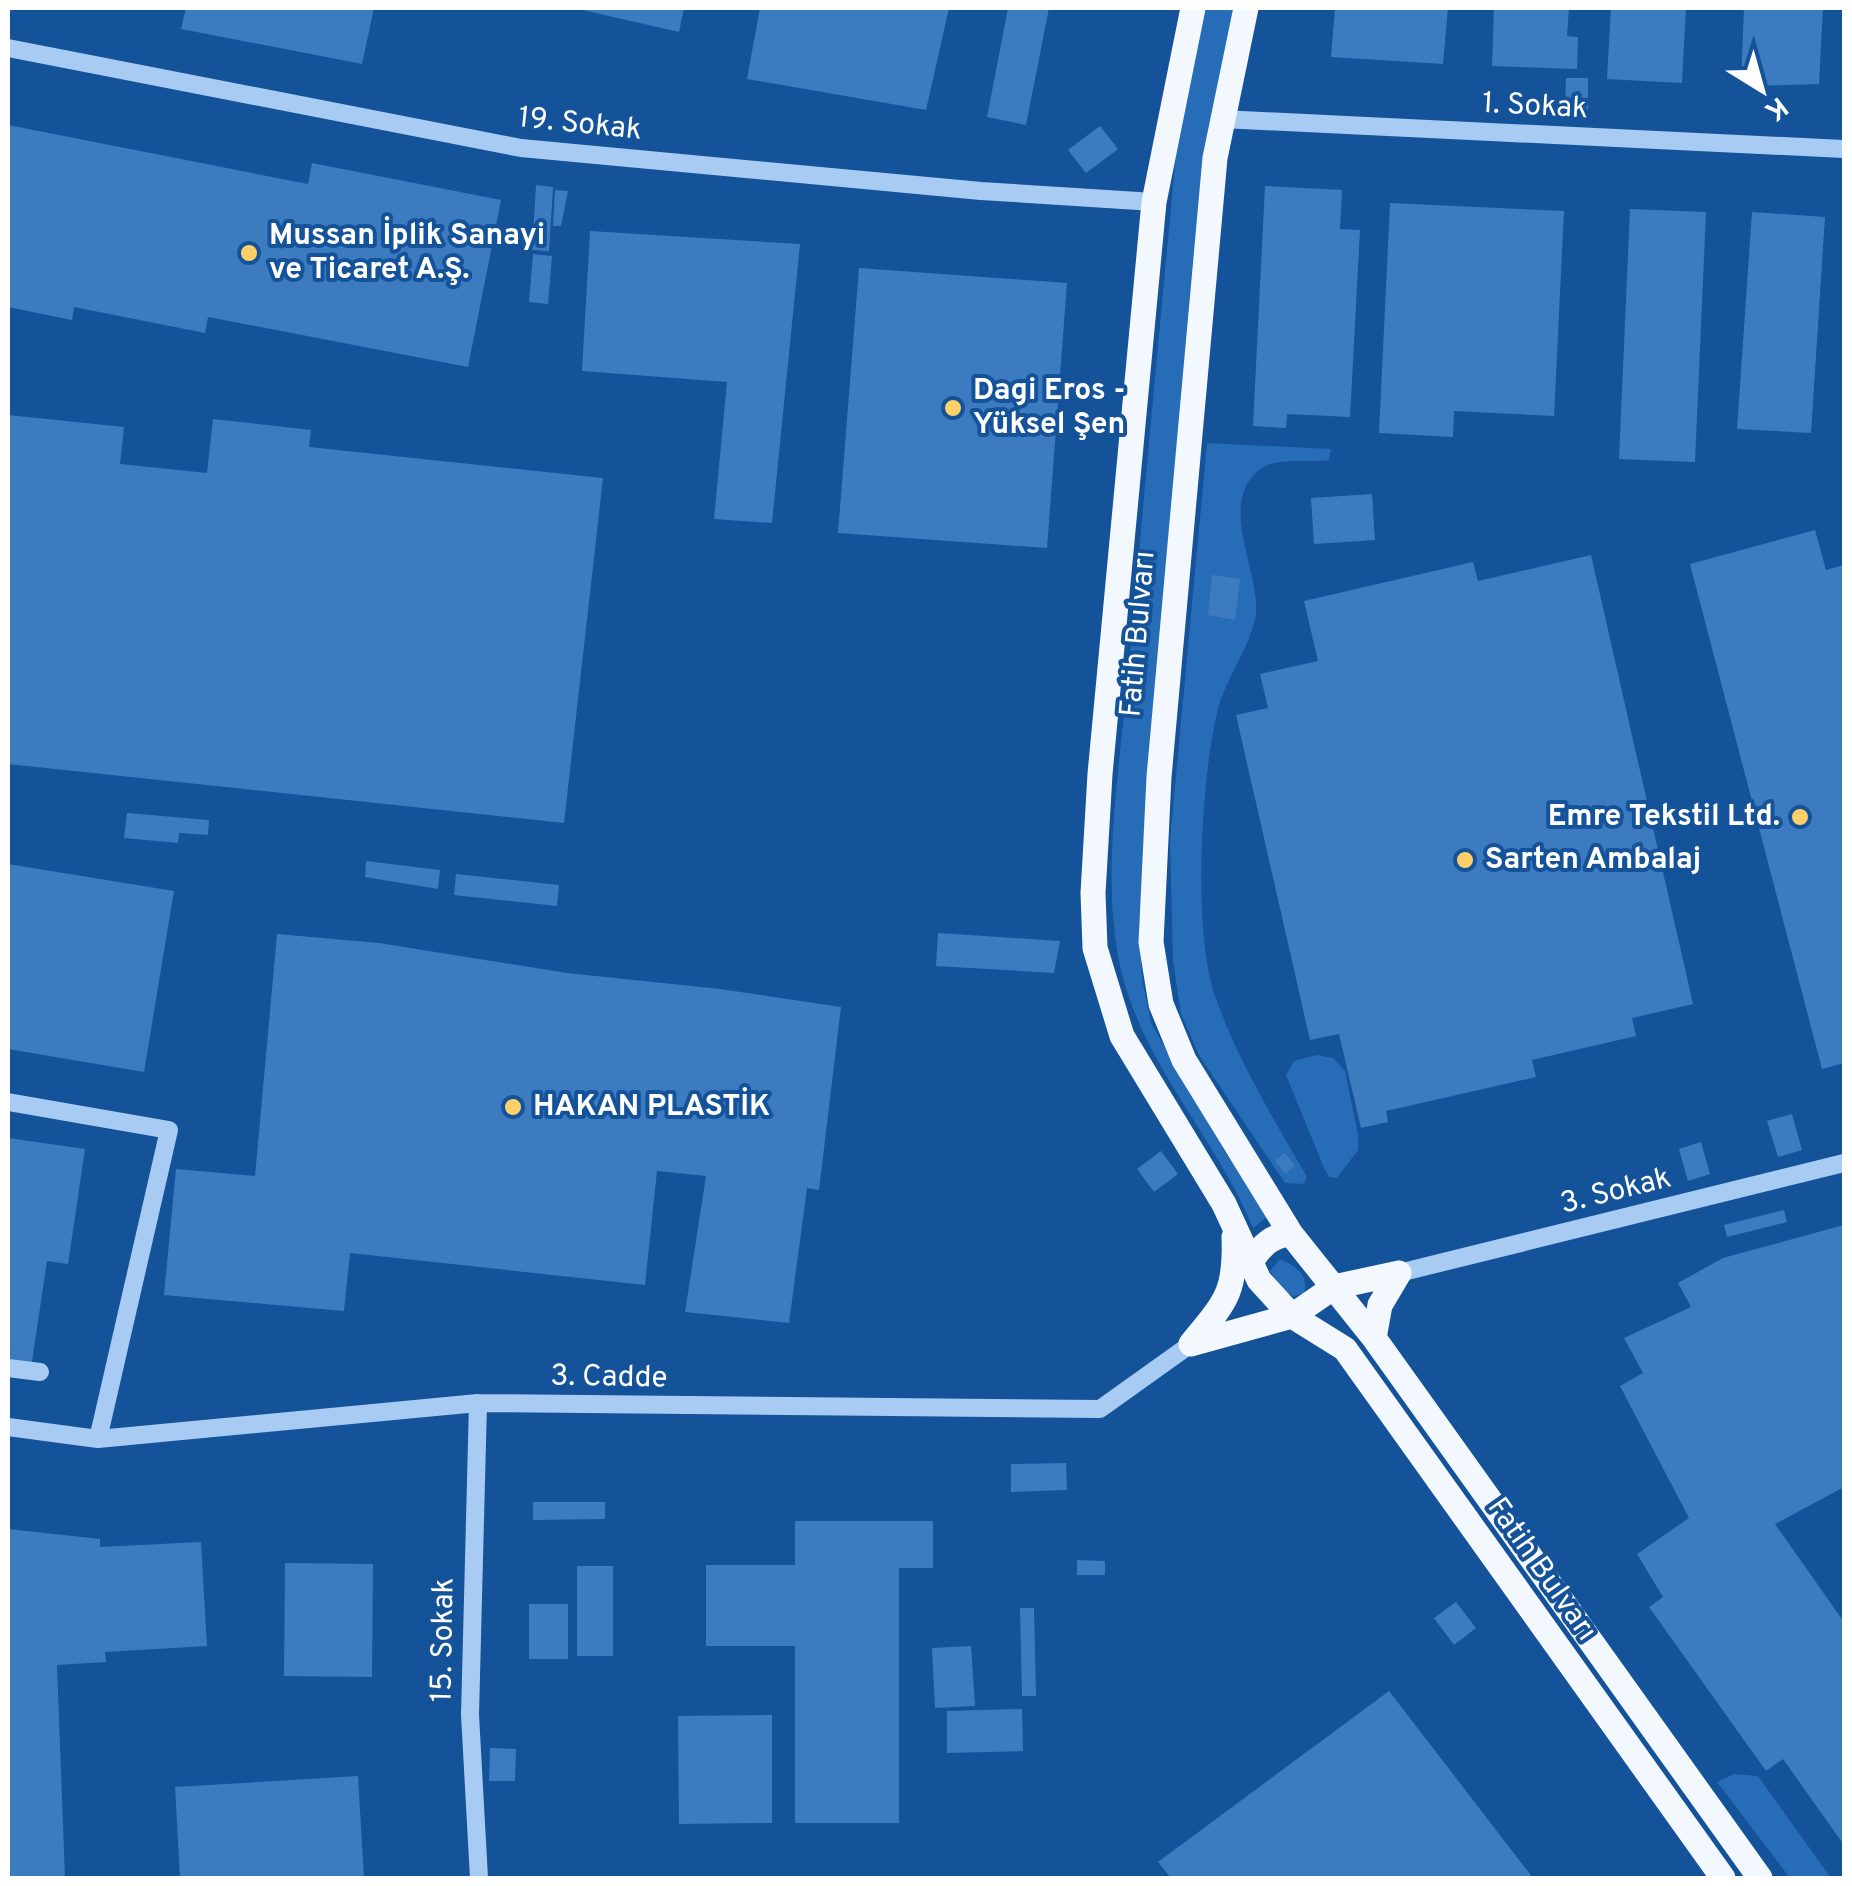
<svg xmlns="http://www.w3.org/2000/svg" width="1852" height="1886" font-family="Overpass,sans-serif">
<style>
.green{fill:#276cb7}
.building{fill:#3d7bc1}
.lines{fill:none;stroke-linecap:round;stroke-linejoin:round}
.minor{stroke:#a8cbf3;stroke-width:18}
.major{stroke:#f3f8ff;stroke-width:25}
.poi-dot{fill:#ffd069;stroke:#145299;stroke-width:4}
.labels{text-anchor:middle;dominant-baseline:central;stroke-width:8;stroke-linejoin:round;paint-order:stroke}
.street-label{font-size:30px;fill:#fff;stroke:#145299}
.poi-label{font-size:30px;font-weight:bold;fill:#fff;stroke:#145299;text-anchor:start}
</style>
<rect width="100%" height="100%" fill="#145299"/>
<path class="green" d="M1205 8H1236L1193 259 1149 763 1139 927 1142 979 1151 1023 1225 1152 1271 1214 1253 1228C1219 1144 1153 1076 1126 988 1096 894 1121 763 1129 664 1145 483 1162 303 1179 122L1192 49Z
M1207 443 1331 449 1329 460C1310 463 1278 457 1262 468 1215 500 1261 573 1256 614 1252 644 1224 681 1217 713 1201 782 1193 926 1214 993 1234 1053 1275 1122 1307 1177L1304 1184 1285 1183 1200 1057 1181 1014 1173 960 1170 840Z
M1317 1055 1333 1058 1345 1071 1358 1134V1150L1337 1178 1329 1177 1324 1168 1286 1075 1294 1061Z
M1280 1259C1295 1265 1310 1276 1304 1293L1294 1296 1284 1292 1270 1271Z
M1734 1774 1758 1776 1831 1878H1790L1717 1782Z"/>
<path class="building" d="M186 8H374L362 64 181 29Z
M574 8H684L679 32Z
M760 8H949L926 110 747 79Z
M1008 8H1049L1026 125 987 117Z
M1335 8H1448L1443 64 1331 57Z
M1494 8H1569L1567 36 1578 37 1577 69 1492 66Z
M1611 8H1686L1682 83 1607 79Z
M1744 8H1823L1819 84 1750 86V81H1741Z
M1566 78H1588V110H1565Z
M8 125 308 184 312 163 501 200 468 367 208 317 205 333 74 307 72 320 8 307Z
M1100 126 1118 149 1086 173 1068 150Z
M536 185 553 187 549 251 532 250Z
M1265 186 1342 190 1340 229 1360 230 1350 417 1287 414 1286 428 1253 426Z
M555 190 568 191 561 226H553Z
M1390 203 1564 211 1554 416 1454 411 1453 437 1379 433Z
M1630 209 1706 212 1695 462 1619 459Z
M1752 212 1825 217 1811 433 1737 429Z
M590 231 800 244 772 523 714 519 727 382 582 371Z
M533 254 552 256 548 304 529 302Z
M859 268 1067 283 1047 548 838 533Z
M8 415 124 427 120 464 207 473 213 419 311 430 309 447 603 478 564 823 8 764Z
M1372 494 1375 540 1314 544 1311 498Z
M1815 530 1826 570 1844 565V1063L1822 1069 1690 564Z
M1591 555 1693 1004 1632 1018 1636 1036 1532 1060 1536 1077 1386 1111 1388 1122 1361 1128 1339 1034 1310 1040 1236 715 1268 708 1260 674 1318 661 1304 601 1473 562 1478 581Z
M1212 575 1240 579 1235 620 1208 615Z
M127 813 209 820 208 835 179 833 178 843 124 838Z
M366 861 440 870 438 889 365 877Z
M8 864 174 891 144 1072 8 1049Z
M456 874 559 885 557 906 454 895Z
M938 933 1060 941 1054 973 936 966Z
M277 934 379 943 567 973 720 989 841 1007 819 1190 807 1188 789 1323 685 1312 706 1176 657 1171 645 1285 350 1253 344 1311 164 1295 176 1169 255 1176Z
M1792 1114 1802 1150 1778 1157 1767 1121Z
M8 1138 85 1149 68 1264 47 1261 31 1368 8 1364Z
M1701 1142 1710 1174 1688 1181 1679 1149Z
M1161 1151 1178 1174 1154 1192 1137 1169Z
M1285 1153 1295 1166 1285 1174 1275 1160Z
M1784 1210 1787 1222 1727 1237 1724 1225Z
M1844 1225V1487L1775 1524 1844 1622V1845L1783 1759 1766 1771 1649 1607 1663 1597 1637 1554 1689 1518 1620 1386 1643 1373 1624 1338 1691 1307 1678 1283 1723 1258Z
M1066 1463 1067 1490 1011 1492V1464Z
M533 1502H605V1519L533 1520Z
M795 1521H933V1568H899V1823H795V1646H706V1565H795Z
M8 1529 100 1539V1547L201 1542 207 1646 105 1652 106 1662 57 1665 65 1878H8Z
M1077 1560 1105 1561V1575H1077Z
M285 1563 373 1564 372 1677 284 1676Z
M577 1566H613V1656H577Z
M1456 1602 1476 1628 1454 1645 1434 1618Z
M529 1604H568V1659H529Z
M1020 1608H1034L1036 1696H1022Z
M971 1646 975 1706 935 1708 932 1648Z
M1389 1691 1533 1878H1171L1158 1862Z
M1022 1709 1023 1751 947 1753V1711Z
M772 1715V1823L679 1824 678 1716Z
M490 1748 516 1749 515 1781H489Z
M358 1776 364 1878H180L175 1787Z"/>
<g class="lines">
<path class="minor" d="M8 48 521 148 981 191 1154 202
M1222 119 1844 149
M8 1102 169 1130 98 1439
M1399 1273 1844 1163
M8 1368 40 1372
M478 1403 470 1715 479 1878
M8 1427 98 1439 478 1403 1100 1409 1191 1344"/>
<path class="major" d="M1193 8 1154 202 1100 774 1093 893 1095 948 1122 1036 1224 1204 1259 1280 1292 1316 1345 1349 1723 1878
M1246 8 1215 158 1159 777 1151 942 1161 1004 1184 1060 1291 1234 1374 1338 1760 1878
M1251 1262C1261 1246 1272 1235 1291 1234
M1374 1338 1380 1305 1399 1273
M1191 1344 1292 1316 1334 1287 1399 1273
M1191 1344C1226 1301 1236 1293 1234 1237"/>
</g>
<g class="poi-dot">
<circle cx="249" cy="253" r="10"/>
<circle cx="953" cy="408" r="10"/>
<circle cx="1800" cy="817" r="10"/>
<circle cx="1465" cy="860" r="10"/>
<circle cx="513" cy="1107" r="10"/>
</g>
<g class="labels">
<g class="street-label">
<text transform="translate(1535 107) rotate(3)">1. Sokak</text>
<text transform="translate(580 125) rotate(6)">19. Sokak</text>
<text transform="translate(1139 634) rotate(-85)">Fatih Bulvarı</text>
<text transform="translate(1616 1192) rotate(-14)">3. Sokak</text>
<text transform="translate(609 1378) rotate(1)">3. Cadde</text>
<text transform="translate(1541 1570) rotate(55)">Fatih Bulvarı</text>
<text transform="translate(444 1640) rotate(-89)">15. Sokak</text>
</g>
<g class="poi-label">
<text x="269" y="236">Mussan İplik Sanayi<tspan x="269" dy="34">ve Ticaret A.Ş.</tspan></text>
<text x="973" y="391">Dagi Eros -<tspan x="973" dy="34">Yüksel Şen</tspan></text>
<text x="1780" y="817" text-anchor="end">Emre Tekstil Ltd.</text>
<text x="1485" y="860">Sarten Ambalaj</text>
<text x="533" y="1107">HAKAN PLASTİK</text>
</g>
</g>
<rect width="1852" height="1886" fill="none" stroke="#ffffff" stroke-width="20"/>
<g transform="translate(1762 90) rotate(143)" stroke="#145299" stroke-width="8" paint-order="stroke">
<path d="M0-8L18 38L0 25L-18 38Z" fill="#ffffff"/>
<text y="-15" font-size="28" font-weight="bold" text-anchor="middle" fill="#ffffff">K</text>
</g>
</svg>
